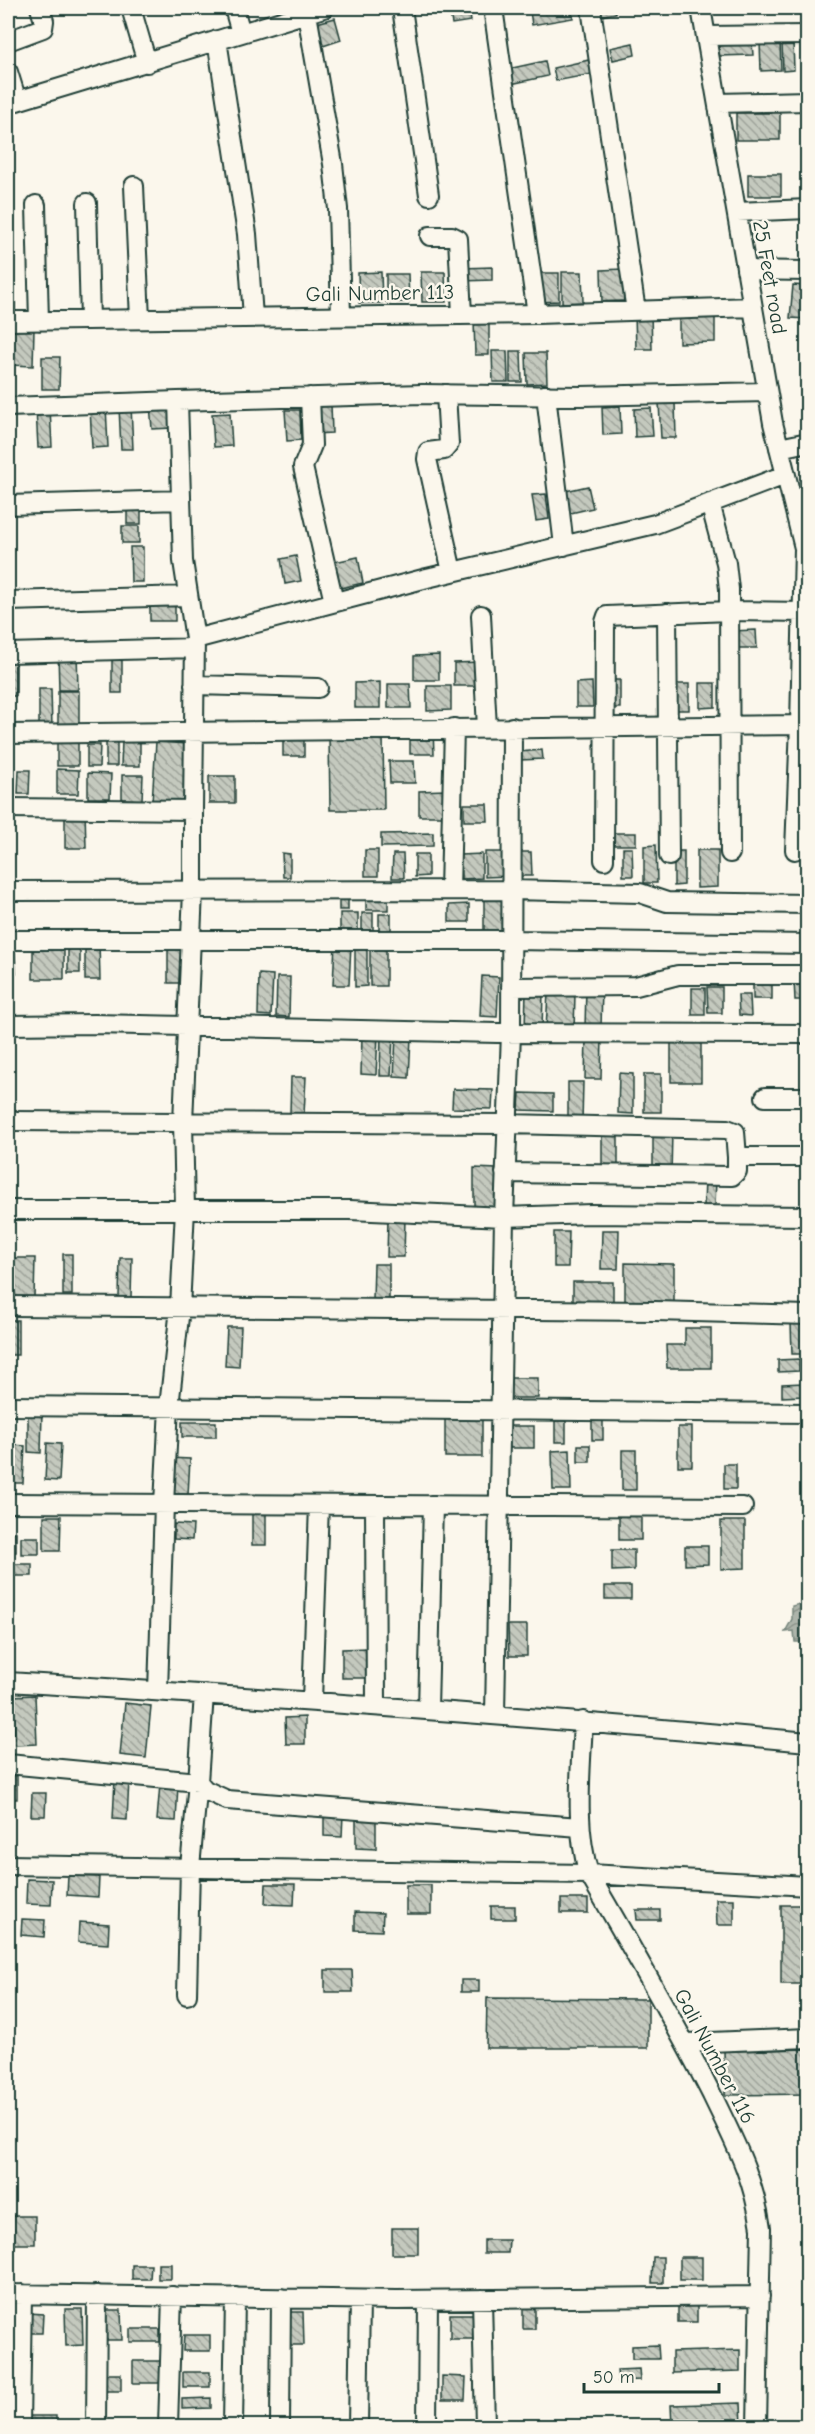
<svg xmlns="http://www.w3.org/2000/svg" width="815" height="2434" font-family="'Comic Neue',sans-serif">
<style>
.water{fill:url(#water-waves);stroke:#74847b;stroke-width:1.5}
.building{fill:url(#building-back-hatch);stroke:#1f3d34;stroke-width:1.5}
.lines{fill:none;stroke-linecap:round;stroke-linejoin:round}
.minor-casing{stroke:#1f3d34;stroke-width:22}
.minor{stroke:#fbf7ec;stroke-width:18}
.labels{text-anchor:middle;dominant-baseline:central;stroke-width:5;stroke-linejoin:round;paint-order:stroke}
.street-label{font-size:21px;fill:#1f3d34;stroke:#fbf7ec}
</style>
<defs>
<pattern id="water-waves" width="16" height="10" patternUnits="userSpaceOnUse" patternTransform="scale(1.5)"><rect width="16" height="10" fill="#adb4aa"/><path d="M0 5q4-4 8 0t8 0" fill="none" stroke="#8c948b"/></pattern>
<pattern id="building-back-hatch" width="6" height="6" patternUnits="userSpaceOnUse" patternTransform="scale(1.5)"><rect width="6" height="6" fill="#c4c9be"/><path d="M-1 5l2 2M0 0l6 6M5-1l2 2" fill="none" stroke="#9fa49b"/></pattern>
</defs>
<rect width="100%" height="100%" fill="#fbf7ec"/>
<filter id="ink" filterUnits="userSpaceOnUse"><feTurbulence type="fractalNoise" baseFrequency=".0167" numOctaves="2"/><feDisplacementMap in="SourceGraphic" scale="12" xChannelSelector="R" yChannelSelector="G"/><feConvolveMatrix kernelMatrix="1 2 1 2 8 2 1 2 1" color-interpolation-filters="sRGB"/></filter>
<g filter="url(#ink)">
<path class="water" d="M807 1602V1642H795L794 1631 785 1632 792 1619V1606Z"/>
<path class="building" d="M449 8H469L471 21 452 24Z
M555 8H571L573 18 532 25 530 11Z
M594 8H615L616 13 596 17Z
M335 18 341 40 317 48 310 25Z
M780 41 781 70 761 71 760 42Z
M782 42H793L794 70 783 71Z
M633 43 635 55 613 60 610 48Z
M752 43 753 55 719 56V44Z
M589 60 592 74 556 81 553 68Z
M545 61 548 76 506 85 503 70Z
M736 113H780V140H736Z
M748 174H781V196H748Z
M492 267V280L462 281V268Z
M623 269 624 302H602L601 270Z
M381 272 382 303H359L358 273Z
M421 272H445L446 302H422Z
M562 272H582L583 302 562 303Z
M540 273H559V301L540 302Z
M386 274H408L409 302H386Z
M793 285 808 286V319L790 318Z
M8 293H15V315H8Z
M715 310V342L679 343V311Z
M635 314H651L652 349H636Z
M489 319V355H475L474 320Z
M11 329H34L33 366 10 365Z
M492 351H507L508 382H493Z
M510 351H521L522 382H510Z
M526 353H546L547 383 527 384Z
M42 357H60L59 389H42Z
M675 402 676 438H661L659 403Z
M150 404H170L172 428 152 429Z
M331 404 332 433 314 434 312 405Z
M106 406 108 447 92 448 90 407Z
M131 406 133 449H121L119 407Z
M620 406 621 434 603 435 602 407Z
M36 408H50L52 447 38 448Z
M651 408 653 436 635 437 634 409Z
M285 410H300L301 440 287 441Z
M230 413 232 446 214 447 212 414Z
M588 486 593 508 566 514 561 492Z
M546 494 549 519 536 521 532 495Z
M127 506H141V524H127Z
M122 526H139V543H122Z
M130 547H143V582H131Z
M296 556 301 581 285 584 281 559Z
M358 557 363 583 336 589 330 563Z
M150 603H175V621H150Z
M756 630 757 648H732L731 631Z
M58 652H77L78 690H59Z
M439 655V680H414V656Z
M112 656H122V693H112Z
M8 661H16V696H8Z
M481 662V686H454V663Z
M606 680H620V708H606Z
M380 682V708H355V683Z
M592 682 593 707H576V683Z
M700 683H715V707L700 708Z
M388 684H410L411 708H388Z
M669 684H689V710H670Z
M427 686H451V710L427 711Z
M39 689H51L52 729H39Z
M58 691H79V731H58Z
M410 730H433L434 754H410Z
M383 734 384 810H330L329 735Z
M283 737 304 738V756H283Z
M57 740H78V766H57Z
M122 741H140V766H121Z
M106 742H117V766H106Z
M156 742 188 744 184 804 152 802Z
M8 745H11V769H8Z
M87 745H100L99 767H87Z
M542 750 543 759 520 760 519 752Z
M389 761H414L415 783H390Z
M57 769 79 770 78 794H57Z
M19 770H30L29 794H18Z
M88 773 111 774 110 798H88Z
M122 775H143L142 800 122 799Z
M209 776H235V803H209Z
M445 790V816H419V791Z
M464 804H487L488 821H464Z
M65 810H85L86 848H65Z
M433 833V846L381 847V834Z
M608 833H636V845H608Z
M656 845 657 883H644V846Z
M623 848H632L633 876H623Z
M365 850H378V876H365Z
M697 850H718V887L697 888Z
M674 851H684V885L674 886Z
M485 852H509L510 876 485 877Z
M516 852H531L532 876H517Z
M282 853 290 854V877H283Z
M393 854H403L404 878H392Z
M415 854H428V876L415 877Z
M482 854V878L461 879 460 855Z
M366 892H388V910H366Z
M339 894H348V910H339Z
M484 897H508V935L484 936Z
M469 904V922H449V905Z
M340 913H358V933H340Z
M362 913H373V932H362Z
M379 914H391V932H379Z
M370 941H386V986H370Z
M85 942H99L100 980H85Z
M355 942H367V986L355 987Z
M33 943H64V979H33Z
M168 943H182V983H168Z
M335 943 351 944 349 985H333Z
M80 944V973H68V945Z
M8 954H15L16 973H8Z
M259 974 273 975 271 1016 258 1015Z
M482 976 499 977 497 1017 480 1016Z
M277 977H290L289 1017 276 1016Z
M753 978H772V999H753Z
M794 980H808V1000H795Z
M707 987H722V1013H708Z
M586 988H602L601 1028H585Z
M692 988H705V1015H692Z
M526 990 543 991 542 1031 525 1030Z
M548 992 575 993 574 1031 546 1030Z
M738 995H750L751 1016 739 1015Z
M381 1034H393L391 1076H380Z
M362 1035H378L376 1075 361 1074Z
M396 1036 411 1037 409 1078 394 1077Z
M586 1037H602L601 1079H585Z
M701 1040V1082H671V1041Z
M619 1073 633 1074V1114L618 1113Z
M644 1074H661V1112H644Z
M291 1077H306L304 1114 290 1113Z
M568 1082H583L582 1122H568Z
M453 1089 493 1090 492 1109 452 1108Z
M520 1093 553 1094V1111L519 1110Z
M602 1131 618 1132V1170H602Z
M653 1132H672L671 1175H653Z
M474 1168 497 1169 496 1207 474 1206Z
M705 1178 716 1179 715 1207 704 1206Z
M388 1218H405L404 1257H387Z
M602 1230H619L618 1269H601Z
M554 1232H569L568 1267H554Z
M63 1254H72V1295H63Z
M9 1258H35L34 1298H9Z
M120 1258H132L131 1297H119Z
M625 1263 674 1264V1302L625 1301Z
M374 1264H389V1300H373Z
M573 1282H613V1304H573Z
M8 1320H18V1355H8Z
M808 1322V1354H792L791 1323Z
M227 1327H241L239 1367 225 1366Z
M685 1328H711V1368H667L666 1345H685Z
M799 1359V1371L778 1372V1360Z
M509 1378H538V1398H510Z
M803 1383V1396L782 1397V1384Z
M28 1412H42L41 1453 28 1452Z
M445 1415H482V1457H445Z
M592 1420H603V1440H592Z
M555 1421H566V1442H555Z
M182 1422H216V1437H182Z
M509 1426H534V1448H509Z
M678 1427H692V1466H678Z
M47 1443 61 1444 59 1481 45 1480Z
M12 1445 25 1446 23 1483H10Z
M578 1445H590V1462H578Z
M570 1450 571 1490H553L552 1451Z
M622 1450H636V1490H622Z
M169 1458 190 1459 188 1495 167 1494Z
M724 1464H736V1489H724Z
M252 1513H266V1545H252Z
M619 1513H641V1540H619Z
M44 1516H61L60 1551H44Z
M721 1521H745V1568L721 1569Z
M174 1524 193 1525 192 1540 174 1539Z
M8 1532H16V1552H8Z
M21 1537H39V1554H21Z
M685 1546H708V1564L685 1565Z
M612 1550H634V1570L612 1571Z
M10 1564H32V1576H10Z
M605 1586H631V1599H605Z
M508 1625H527V1656H509Z
M368 1648V1678H342V1649Z
M35 1695 37 1744 15 1745 13 1696Z
M125 1703 151 1706 146 1758 120 1755Z
M305 1717V1744H286L285 1718Z
M8 1775 17 1776V1799H8Z
M115 1779 129 1780 127 1820 113 1819Z
M160 1784 178 1785 176 1821 157 1820Z
M32 1793H46L45 1816H31Z
M324 1813 343 1814 342 1837 324 1836Z
M356 1820H376V1849L356 1848Z
M68 1876 99 1877 98 1897 67 1895Z
M27 1879 52 1880 51 1905 26 1904Z
M266 1884H295L294 1905 265 1904Z
M406 1885H431V1914H406Z
M561 1899H588V1913H561Z
M716 1899H734V1925H717Z
M781 1905H808V1984H781Z
M491 1906H515V1919H491Z
M636 1910H660V1920H637Z
M355 1912 383 1913 382 1931 355 1930Z
M22 1919 45 1920 44 1937 21 1935Z
M79 1922 109 1924 108 1944 78 1942Z
M325 1970H352L353 1992H325Z
M461 1980H479V1992H461Z
M487 1998 648 1999V2048H486Z
M808 2049V2094L725 2095 724 2051Z
M8 2216H35V2244H8Z
M392 2228H418V2254H392Z
M484 2240H509L508 2253H484Z
M653 2257H663V2283H652Z
M680 2257H702V2280H680Z
M158 2264H171V2279H158Z
M132 2265H151L150 2279H132Z
M678 2300H697V2322H678Z
M523 2308H535V2329H523Z
M65 2309H82L83 2345 66 2346Z
M103 2310H121L122 2340H104Z
M288 2312H303L304 2345H288Z
M27 2313 43 2314 42 2333H26Z
M450 2314H473V2339H450Z
M130 2329H160V2342H130Z
M184 2335H210V2351H183Z
M658 2345 659 2359H632V2346Z
M740 2350V2371L672 2373V2352Z
M133 2361H161V2383H133Z
M639 2369 640 2380 618 2381 617 2370Z
M183 2372H210V2387H183Z
M105 2374H121V2391H105Z
M442 2376 466 2377 465 2400H442Z
M211 2398V2408L182 2409V2399Z
M741 2403 742 2425 672 2426 671 2405Z
M26 2416H56V2426H26Z"/>
<g class="lines">
<g class="minor-casing">
<path id="minor" d="M131 8 147 63
M234 8 241 33
M306 8 333 164 338 209 341 315
M402 8 429 195
M493 8 537 314
M591 8 636 311
M701 8 773 423 804 548 800 725 808 726
M706 36 808 35
M217 40 247 234 253 317
M8 41 43 28 44 21 40 8
M8 72 17 101 8 103
M17 101 324 8
M718 103 808 101
M134 186 140 319
M87 203 90 320
M36 205 39 321
M737 212 808 209
M430 236H452L458 239 462 314
M746 270 808 271
M8 321 537 314 753 307
M446 394 449 444 444 450 428 452 427 459 452 572
M546 395 564 546
M310 397 312 445 303 467 334 602
M8 407 178 401
M779 448 808 442
M710 503 726 563 729 589 730 853
M8 505 181 500
M8 601 188 596
M667 613 669 856
M481 615 487 728
M195 639 427 578 655 524 785 475
M8 653 195 648
M194 685 318 688
M8 734 800 725 795 850
M8 808 193 810 195 639 183 561 178 401 423 394 581 396 767 392
M604 860 605 622 607 616 729 611 803 612
M450 890 454 728
M8 891 511 890 640 893 667 902 808 904
M8 940H511L808 944
M511 987 636 986 678 975H808
M8 1025 95 1024 497 1033 808 1034
M765 1097H808
M8 1121 507 1124 727 1129 735 1132 737 1157H808
M505 1173 732 1176 737 1171V1157
M8 1210H350L504 1217 591 1214 808 1216
M8 1306 655 1311 808 1315
M8 1406 808 1413
M8 1503 743 1507
M375 1505 376 1705
M8 1682C275 1698 541 1717 808 1742
M158 1691 164 1504 169 1407 180 1308 185 1209 183 1122 193 891V810
M312 1701 319 1505
M428 1709 433 1505
M495 1714 504 1217 511 1033 512 727
M583 1721C581 1771 574 1825 589 1874 631 1947 674 2020 712 2095 735 2143 753 2175 761 2228L757 2426
M8 1764 198 1782 205 1790 227 1800 580 1827
M8 1865 589 1874 808 1886
M187 1995 190 1867 198 1782 204 1694
M686 2043 808 2038
M8 2294 397 2300 760 2296
M482 2299 485 2426
M20 2426 22 2294
M96 2426 97 2295
M168 2426 172 2296
M233 2426 235 2297
M280 2426 281 2298
M358 2426 360 2300
M427 2426 428 2300"/>
</g>
<use href="#minor" class="minor"/>
</g>
</g>
<g class="labels">
<g class="street-label">
<text transform="translate(770 277) rotate(80)">25 Feet road</text>
<text transform="translate(380 293) rotate(-1)">Gali Number 113</text>
<text transform="translate(715 2056) rotate(62)">Gali Number 116</text>
</g>
</g>
<rect width="815" height="2434" fill="none" stroke="#fbf7ec" stroke-width="30"/>
<rect x="15" y="15" width="785" height="2404" fill="none" stroke="#1f3d34" stroke-width="2" filter="url(#ink)"/>
<path d="M584 2383v9h135v-9" fill="none" stroke="#1f3d34" stroke-width="3"/>
<text x="593" y="2383" font-size="18" fill="#1f3d34" stroke="#fbf7ec" stroke-width="4.5" paint-order="stroke">50 m</text>
</svg>
